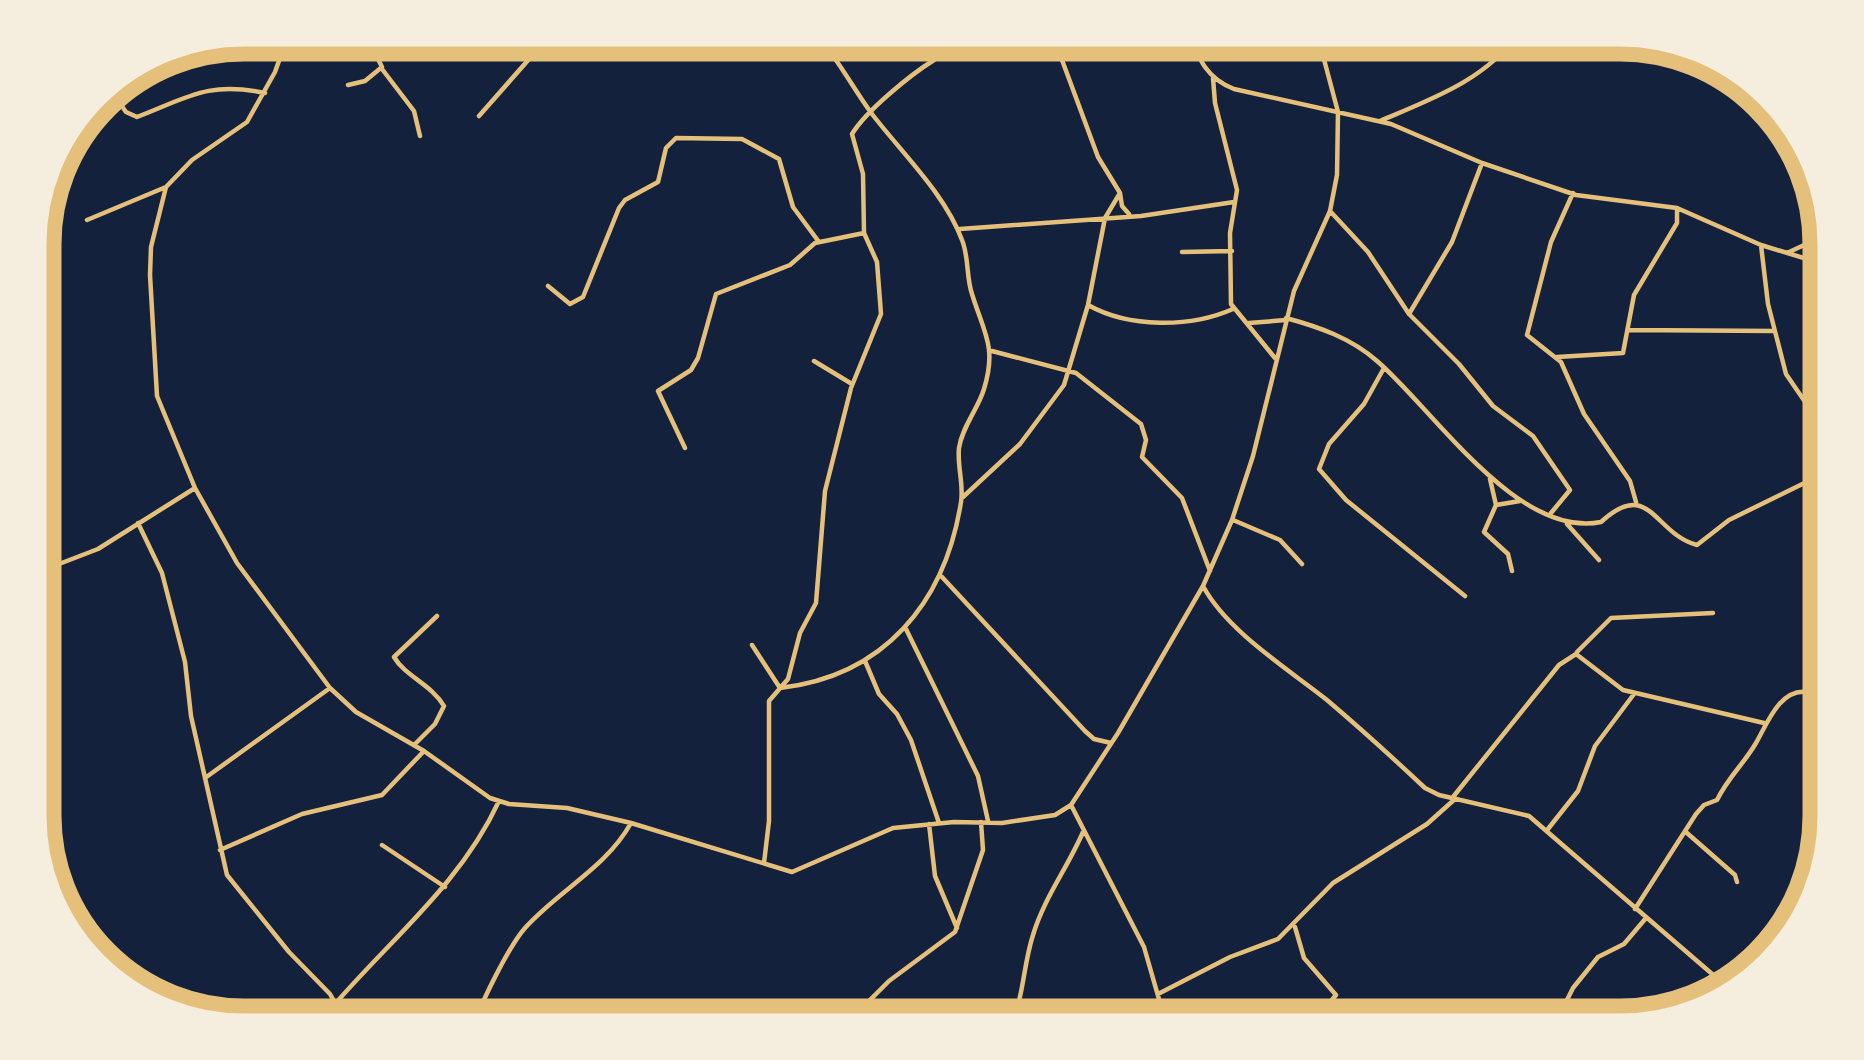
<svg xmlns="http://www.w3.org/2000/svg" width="1864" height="1060" font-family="Inter,sans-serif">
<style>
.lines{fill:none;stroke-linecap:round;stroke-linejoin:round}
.minor{stroke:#e5c07b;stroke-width:4.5}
.rim{fill:none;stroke:#e5c07b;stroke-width:15}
</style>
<rect width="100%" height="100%" fill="#14213d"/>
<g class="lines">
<path class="minor" d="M257 33 284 47
M289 33 275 72 247 122 192 160 166 187 151 247 150 275 157 396 195 488 237 563 330 688 356 712 424 751 490 798 509 804 567 808 631 823 792 872 893 828 954 822 1002 823 1055 815 1071 805 1118 733 1203 586 1232 520 1253 456 1294 291 1330 211 1337 175 1338 112 1317 33
M465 33 467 35
M914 33 936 58
M1189 33C1199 59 1206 78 1234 89L1391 124 1482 163 1576 195 1677 208 1761 245 1830 266
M837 58 860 33
M382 69 414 111 420 136
M1213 78 1215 103 1237 190 1230 233 1231 304 1275 358
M107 85 126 112 137 117C187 98 207 81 265 93
M348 85 365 81 382 67 365 33
M479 116 552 33
M1380 121C1434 98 1483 81 1520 33
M1120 193 1122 206 1129 214
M1573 193 1551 242 1527 335 1561 362 1584 414 1630 481 1636 502
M1330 211 1368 252 1409 314 1459 364 1493 406 1533 436 1570 490 1551 513
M87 220 166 187
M960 229 1141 216 1234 202
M1761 245 1768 304 1786 374 1812 412 1831 468
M1182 252 1232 251
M1787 253 1830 233
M548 286 570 304 583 297 619 208 625 200 658 182 666 148 676 138 742 139 779 159 793 207 819 242
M1088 305C1129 328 1190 328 1233 309
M1409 314 1452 242 1482 163
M1286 318C1319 327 1351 338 1377 361 1433 409 1517 539 1601 522 1650 477 1654 534 1697 545L1729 520 1831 470
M1249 323 1286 320
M1629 330 1774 331
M992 351 1076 373 1141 424 1146 440 1142 457 1182 498 1210 571
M1557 357 1623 353 1634 295 1677 223V208
M814 361 852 384
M1384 368 1364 404 1329 444 1319 469 1346 500 1465 596
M35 435V447
M685 448 658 391 691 370 698 358 716 294 790 265 815 243 864 233
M1490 479 1496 505 1484 532 1508 554 1512 571
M963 497 1020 444 1064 385 1088 305 1105 218 1120 193 1098 157 1052 33
M1496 505 1520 501
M1233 520 1280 540 1302 564
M138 523 162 573 185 662 191 716 227 875 289 952 330 994 349 1027
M1567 524 1599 560
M942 577 1085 731 1094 739 1111 743
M1203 586C1227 631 1288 669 1327 700 1360 728 1393 758 1425 788L1439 795 1529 816 1733 992
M35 588 59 564 98 549 195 488
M906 629 978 776 988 821
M752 645 780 688C884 676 945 603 961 502 964 485 957 466 959 448 962 427 978 409 984 389 997 347 984 333 972 294 966 276 969 257 962 240 945 194 902 153 872 114 852 87 838 58 814 33
M1577 652 1611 618 1713 613
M865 661 879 694 897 714 911 740 939 823
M414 745 435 724 444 706C432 685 405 676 394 657L437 616
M35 761 46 773 40 784
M205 778 330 688
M1453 797 1559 665 1576 654 1623 690 1764 723
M1071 805 1144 947 1167 1027
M929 824 935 876 957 928
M1548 829 1578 791 1595 746 1634 694
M1687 833 1735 875 1737 882
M382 845 445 887
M220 850 302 814 382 795 424 751
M764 863 769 821V701L788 679 800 633 816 603 825 491 851 388 881 314 877 262 864 233 863 174 852 134C866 111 910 75 934 60 948 50 962 45 976 33
M1635 909 1696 814 1704 805 1717 800C1729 776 1743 765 1756 743 1767 724 1780 688 1807 692L1831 717
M1295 927 1304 958 1336 995 1321 1013 1318 1027
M1158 994 1230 957 1278 939 1333 883 1427 824 1455 799
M335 1004C393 937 461 883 499 801
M474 1027C479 1005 510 945 525 928 559 890 606 868 631 823
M843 1027 889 981 955 932 983 850 981 822
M1010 1027C1024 997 1023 966 1033 935 1044 898 1068 867 1083 832
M1565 1027 1564 1006 1573 988 1598 957 1624 944 1646 918"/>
</g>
<path d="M0 0H1864V1060H0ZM244 54H1620A190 190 0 0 1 1810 244V816A190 190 0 0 1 1620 1006H244A190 190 0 0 1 54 816V244A190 190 0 0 1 244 54Z" fill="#f5edde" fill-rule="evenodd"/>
<path class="rim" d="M244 54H1620A190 190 0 0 1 1810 244V816A190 190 0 0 1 1620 1006H244A190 190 0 0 1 54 816V244A190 190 0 0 1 244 54Z"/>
</svg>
